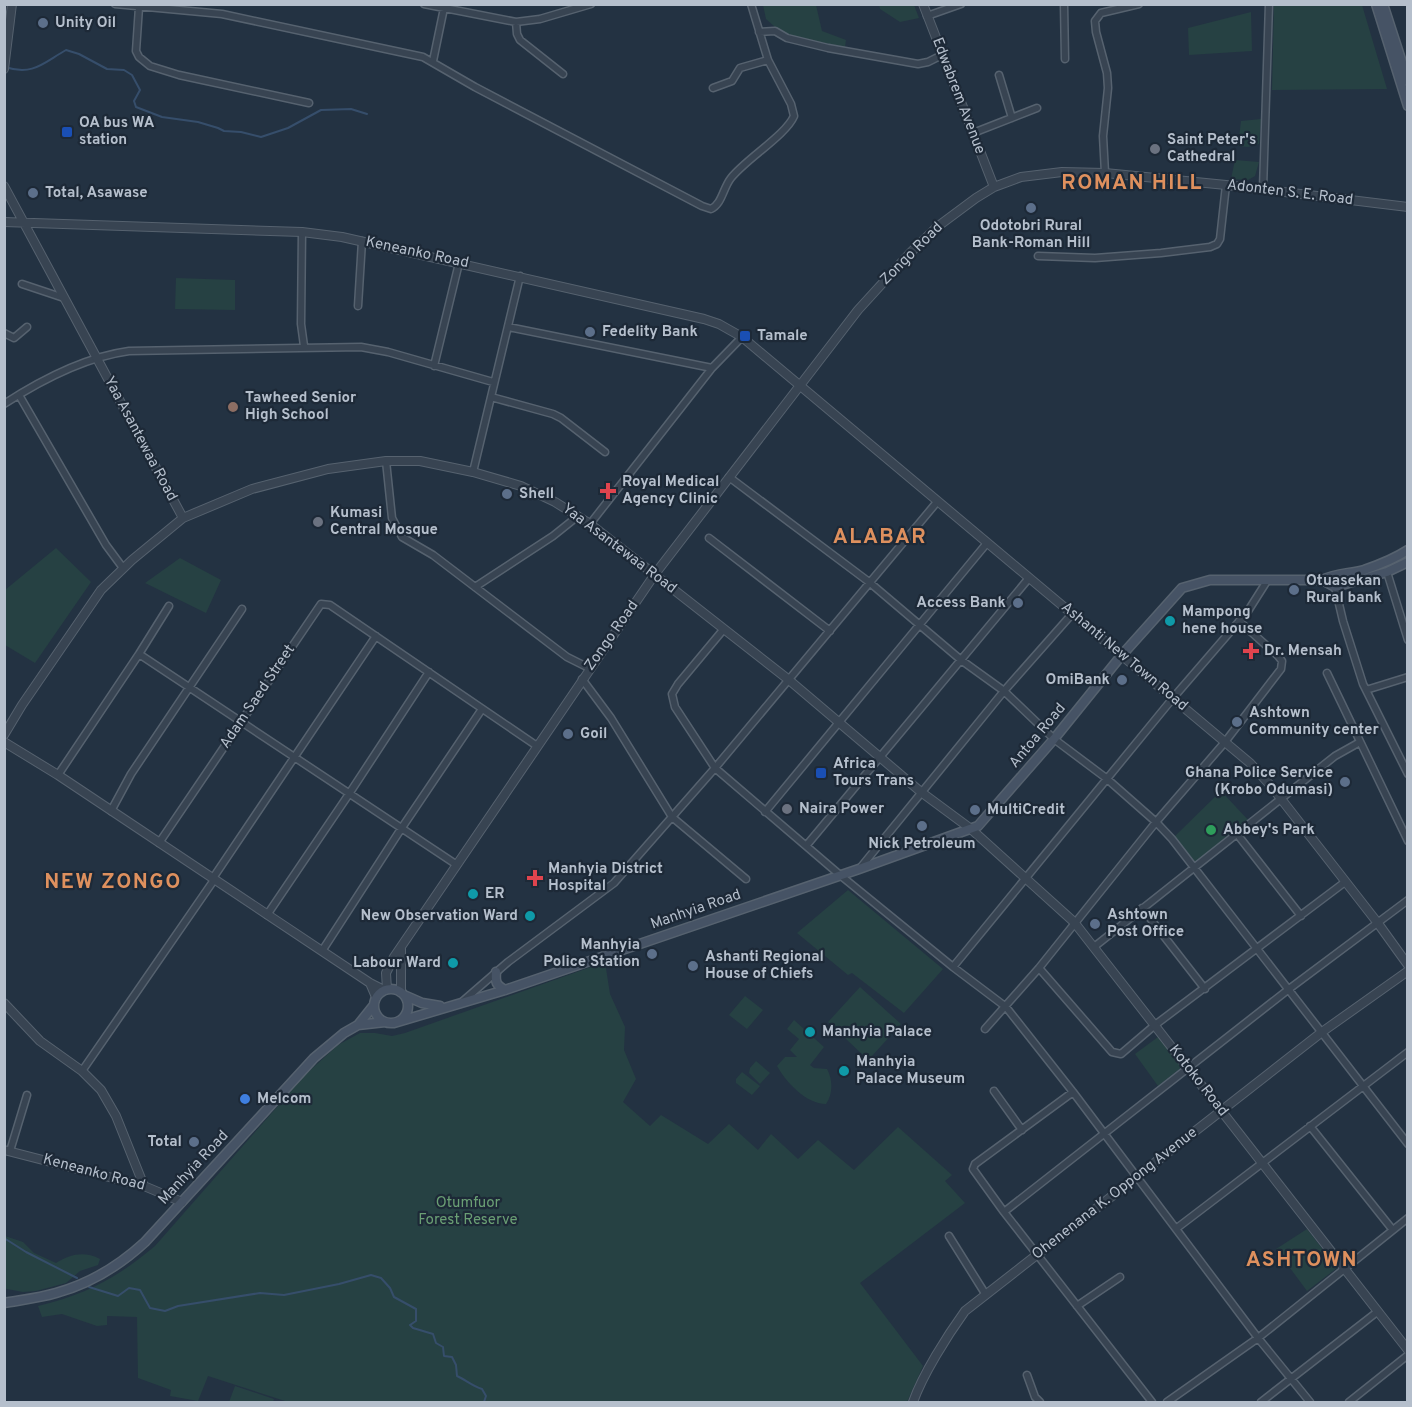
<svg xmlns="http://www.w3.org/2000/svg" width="1412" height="1407" font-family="Overpass,sans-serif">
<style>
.green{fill:#264143}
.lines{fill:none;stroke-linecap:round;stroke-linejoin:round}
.stream{stroke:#364e6b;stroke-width:2}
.minor-casing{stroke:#56626f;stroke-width:9}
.tertiary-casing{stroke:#56626f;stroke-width:10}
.secondary-casing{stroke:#56626f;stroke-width:11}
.minor{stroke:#384452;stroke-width:6}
.tertiary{stroke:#384452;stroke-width:8}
.secondary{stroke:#465365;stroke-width:8}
.service-dot{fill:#5c6f8a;stroke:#1d2937;stroke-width:2}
.transit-dot{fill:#1a4fb4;stroke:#1d2937;stroke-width:2}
.worship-dot{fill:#6b7280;stroke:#1d2937;stroke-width:2}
.education-dot{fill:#8d6e63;stroke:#1d2937;stroke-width:2}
.health-dot{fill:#e0444e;stroke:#1d2937;stroke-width:2}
.culture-dot{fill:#0f9aa8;stroke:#1d2937;stroke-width:2}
.leisure-dot{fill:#2e9e5b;stroke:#1d2937;stroke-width:2}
.shop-dot{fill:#3f7fe0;stroke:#1d2937;stroke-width:2}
.labels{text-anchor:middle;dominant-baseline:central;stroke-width:4.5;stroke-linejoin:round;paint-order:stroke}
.poi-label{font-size:15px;font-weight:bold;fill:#b5bfcc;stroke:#1d2937;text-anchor:start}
.street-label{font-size:15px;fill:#b5bfcc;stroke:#1d2937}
.park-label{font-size:15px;fill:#6a9f74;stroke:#1d2937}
.district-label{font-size:21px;font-weight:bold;letter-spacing:1.5px;fill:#de905e;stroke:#1d2937}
</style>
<rect width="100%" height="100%" fill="#233242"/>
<path class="green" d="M763 5H816L822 31 846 40 845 47 784 35 766 19Z
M879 5H914L919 18 900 22 880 9Z
M1274 5H1362L1387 89 1272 90Z
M1251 12 1252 51 1189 55 1188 28Z
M1261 119 1259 144 1248 147 1238 146 1241 121Z
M1235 160 1259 162 1255 176 1248 180 1231 179Z
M176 278 235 280V310L175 309Z
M56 548 91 582 35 663 5 645V590Z
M180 558 221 580 206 613 145 583Z
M1221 791 1250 822 1195 863 1174 837Z
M848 890 943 969 904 1013 852 973 848 975 797 933Z
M605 962 610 994 625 1027 624 1050 636 1079 623 1102 650 1126 661 1115 708 1144 729 1124 758 1150 771 1134 798 1159 818 1140 854 1170 898 1127 952 1175 945 1181 965 1203 860 1283 923 1366 907 1402H288L208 1376 198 1401 170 1396 171 1390 138 1378 137 1317 107 1316V1325L97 1326 62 1314 42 1317 38 1306C87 1294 117 1278 155 1246L306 1074 338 1045 360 1033H375L392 1036 405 1033Z
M860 987 901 1024 872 1056H864L828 1022Z
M745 996 763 1010 747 1029 729 1015Z
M794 1020 824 1047 810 1065 814 1068 827 1069C833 1080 833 1094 826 1104 806 1104 786 1082 777 1066L785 1057H797L790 1050 799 1039 787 1029Z
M1158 1037 1182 1067 1158 1086 1135 1054Z
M756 1061 770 1073 760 1084 749 1073 750 1068Z
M742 1072 760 1086 752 1095 736 1083V1079Z
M1307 1229 1337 1268 1307 1291 1276 1249Z
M5 1236 23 1242 34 1253 56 1263C71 1254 84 1251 100 1259L98 1265 80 1271 66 1283 36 1291 23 1292 7 1289 4 1288Z
M235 1386 274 1399 273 1402H229Z"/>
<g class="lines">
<path class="stream" d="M5 67C33 76 43 63 66 50L79 54 107 69 124 70 132 75 140 90 134 101 136 107 162 117 198 122 218 128 224 131 241 132 261 137 288 128 321 110 351 109 367 114
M4 1238 26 1252 77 1278
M89 1287 118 1296 129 1288 140 1290 150 1308 165 1311 178 1306 260 1293 284 1295 339 1284 371 1275 381 1278 390 1288 394 1297 416 1309V1321L410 1325 413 1328 433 1334 436 1343 443 1347 444 1356 452 1357 456 1365 457 1376C466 1380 472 1386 482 1389L486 1396 484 1402"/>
<g class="minor-casing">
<path id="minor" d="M115 4 222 14 423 57 475 87 702 206 711 209C722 204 723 188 731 178 746 159 786 135 794 116L791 104 768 60 751 4
M424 4 516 22 540 19 591 4
M1064 4 1065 59
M139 7 136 51 139 57 150 66 179 75 309 103
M927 16 961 4
M516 22 517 34 520 40 563 74
M759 32 775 31 787 38 828 48 918 64 928 62 942 55
M433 61 444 8
M999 75 1012 118
M713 88 732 81 740 68 768 60
M973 133 1037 108
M1105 173 1103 136 1108 88 1107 73 1096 32 1095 21 1101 13 1139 4
M1263 189 1269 4
M302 232 301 324 304 346
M1038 256 1095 258 1161 253 1210 247 1217 244 1220 239 1226 185
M22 284 64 298
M358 306 362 241
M508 327 712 368
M4 333 14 338 27 327
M434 366 459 263
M19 395 106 545 123 568
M491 397 553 414 561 418 605 452
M4 404C41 380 85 357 129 351L361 347 388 352 493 382
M386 461 392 518 402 537 433 555 567 657 589 668
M473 472 520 276
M729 477 869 582 961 660 1004 691 1054 739 1106 778 1156 822 1172 839 1408 1144
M590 524 712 368 742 337
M709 538 830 631
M1387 572 1408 640
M475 587 553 536 578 516
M1335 587 1343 621 1363 684 1408 774
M723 630 678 684 672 694 675 707 715 768 840 875 953 967 1006 1007 1073 1092 1258 1338 1310 1402
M139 654 457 865
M1327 673 1408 841
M582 679 611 718 672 817 746 879
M1366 690 1408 677
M58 775 139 654 169 606
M111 811 131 774 242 609
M765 812 987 543
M1237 834 1301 916
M159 843 321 604 330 605 537 746
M806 846 1029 578
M861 867 1004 691 1072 614
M213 878 376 636
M1142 908 1205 989
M267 915 349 794 429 672
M1094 947 1335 756 1360 742
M322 951 401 829 482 709
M953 967 1173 698 1248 611 1267 581
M1039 968 1112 1052 1121 1054 1155 1025 1345 882
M463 1001 508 962 614 883 715 768 937 502
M985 1029 1039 968 1156 822 1225 742 1281 669 1282 661 1278 656 1239 621
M82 1071 214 880
M994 1091 1022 1130
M1073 1092 975 1164 973 1169 1004 1212 1152 1402
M1310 1126 1392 1229
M10 1151 27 1095
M1004 1212 1289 989 1408 900
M1177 1228 1408 1052
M949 1236 986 1295
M1077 1306 1120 1277
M1027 1375 1035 1397 1040 1402
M1167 1402 1258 1338 1408 1218
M1261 1402 1377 1312
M1349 1402 1408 1355"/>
</g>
<g class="tertiary-casing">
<path id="tertiary" d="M923 4 994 187
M4 69 12 4
M4 186 183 518
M4 222 302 232 342 237 704 319 719 324 742 337 1250 763 1271 786 1377 922 1408 965
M4 735 22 705 101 590 132 560 183 518 252 489 328 469 386 461H420L473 472 521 486 555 502 590 524 789 680 921 792 971 829 1074 922 1408 1350
M4 742 58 775 370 983 384 990
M401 949V992
M370 983 376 997
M387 989 386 973 394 957 655 574 858 310 911 252 937 227 976 198 994 187 1021 177 1062 172 1105 173 1226 185 1408 207
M4 1003 40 1041 82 1071 101 1090 116 1116 144 1186
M4 1150 144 1186 182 1202
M913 1402C923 1374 947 1336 965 1311L1322 1032 1408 971"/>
</g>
<g class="secondary-casing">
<path id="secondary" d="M1376 4 1408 106
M1383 4 1408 81
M1322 580C1336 573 1349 574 1364 570 1379 565 1394 559 1408 550
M496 972C495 982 496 985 505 990
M374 1006a17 17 0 1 1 34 0a17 17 0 1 1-34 0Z
M406 996 422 1003 440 1006
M394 1023 505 990 859 869 978 826 1054 739 1121 656 1182 588 1210 580H1322L1335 587 1387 572 1408 562
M358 1025 374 1005
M4 1303C21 1300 39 1298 56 1293 89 1284 120 1265 145 1242L314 1058 344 1033 358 1025 385 1022"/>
</g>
<use href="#minor" class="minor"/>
<use href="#tertiary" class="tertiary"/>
<use href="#secondary" class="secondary"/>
</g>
<g class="service-dot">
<circle cx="43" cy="23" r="6"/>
<circle cx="33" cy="193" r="6"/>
<circle cx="1031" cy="208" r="6"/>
<circle cx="590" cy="332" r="6"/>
<circle cx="507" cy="494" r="6"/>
<circle cx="1294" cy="590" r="6"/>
<circle cx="1018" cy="603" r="6"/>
<circle cx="1122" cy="680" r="6"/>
<circle cx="1237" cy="722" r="6"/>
<circle cx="568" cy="734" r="6"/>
<circle cx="1345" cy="782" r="6"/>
<circle cx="975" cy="810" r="6"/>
<circle cx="922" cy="826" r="6"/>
<circle cx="1095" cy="924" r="6"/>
<circle cx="652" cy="954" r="6"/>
<circle cx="693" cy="966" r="6"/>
<circle cx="194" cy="1142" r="6"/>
</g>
<g class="transit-dot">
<rect x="61" y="126" width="12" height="12" rx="3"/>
<rect x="739" y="330" width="12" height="12" rx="3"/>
<rect x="815" y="767" width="12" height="12" rx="3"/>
</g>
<g class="worship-dot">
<circle cx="1155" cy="149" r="6"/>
<circle cx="318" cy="522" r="6"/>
<circle cx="787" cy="809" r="6"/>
</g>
<circle class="education-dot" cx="233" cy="407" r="6"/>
<g class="health-dot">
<path d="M605 482h6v6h6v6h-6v6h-6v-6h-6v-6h6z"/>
<path d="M1248 642h6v6h6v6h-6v6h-6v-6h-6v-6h6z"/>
<path d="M532 869h6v6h6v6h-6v6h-6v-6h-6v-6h6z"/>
</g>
<g class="culture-dot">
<circle cx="1170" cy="621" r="6"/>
<circle cx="473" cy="894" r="6"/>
<circle cx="530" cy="916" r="6"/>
<circle cx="453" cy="963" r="6"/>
<circle cx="810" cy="1032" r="6"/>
<circle cx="844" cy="1071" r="6"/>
</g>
<circle class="leisure-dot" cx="1211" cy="830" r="6"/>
<circle class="shop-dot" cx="245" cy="1099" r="6"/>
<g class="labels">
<g class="poi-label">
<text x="55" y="23">Unity Oil</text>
<text x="79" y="123">OA bus WA<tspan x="79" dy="17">station</tspan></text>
<text x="1167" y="140">Saint Peter's<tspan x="1167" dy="17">Cathedral</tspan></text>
<text x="45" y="193">Total, Asawase</text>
<text x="1031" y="226" text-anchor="middle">Odotobri Rural<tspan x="1031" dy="17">Bank-Roman Hill</tspan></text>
<text x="602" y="332">Fedelity Bank</text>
<text x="757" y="336">Tamale</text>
<text x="245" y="398">Tawheed Senior<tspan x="245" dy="17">High School</tspan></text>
<text x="622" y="482">Royal Medical<tspan x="622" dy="17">Agency Clinic</tspan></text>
<text x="519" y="494">Shell</text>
<text x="330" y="513">Kumasi<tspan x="330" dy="17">Central Mosque</tspan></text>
<text x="1306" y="581">Otuasekan<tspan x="1306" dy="17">Rural bank</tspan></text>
<text x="1006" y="603" text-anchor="end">Access Bank</text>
<text x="1182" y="612">Mampong<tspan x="1182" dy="17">hene house</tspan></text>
<text x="1264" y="651">Dr. Mensah</text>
<text x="1110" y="680" text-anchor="end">OmiBank</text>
<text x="1249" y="713">Ashtown<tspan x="1249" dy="17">Community center</tspan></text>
<text x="580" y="734">Goil</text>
<text x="833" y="764">Africa<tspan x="833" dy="17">Tours Trans</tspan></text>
<text x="1333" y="773" text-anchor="end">Ghana Police Service<tspan x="1333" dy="17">(Krobo Odumasi)</tspan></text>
<text x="799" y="809">Naira Power</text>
<text x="987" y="810">MultiCredit</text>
<text x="1223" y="830">Abbey's Park</text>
<text x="922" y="844" text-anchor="middle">Nick Petroleum</text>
<text x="548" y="869">Manhyia District<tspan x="548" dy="17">Hospital</tspan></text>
<text x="485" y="894">ER</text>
<text x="1107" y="915">Ashtown<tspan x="1107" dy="17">Post Office</tspan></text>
<text x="518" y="916" text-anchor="end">New Observation Ward</text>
<text x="640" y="945" text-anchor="end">Manhyia<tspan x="640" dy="17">Police Station</tspan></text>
<text x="705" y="957">Ashanti Regional<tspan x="705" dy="17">House of Chiefs</tspan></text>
<text x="441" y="963" text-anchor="end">Labour Ward</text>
<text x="822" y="1032">Manhyia Palace</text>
<text x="856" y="1062">Manhyia<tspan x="856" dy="17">Palace Museum</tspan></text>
<text x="257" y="1099">Melcom</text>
<text x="182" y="1142" text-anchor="end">Total</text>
</g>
<g class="street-label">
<text transform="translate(958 96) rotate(69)">Edwabrem Avenue</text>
<text transform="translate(1290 193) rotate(7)">Adonten S. E. Road</text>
<text transform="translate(417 253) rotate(12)">Keneanko Road</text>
<text transform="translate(912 254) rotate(-45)">Zongo Road</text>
<text transform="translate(140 439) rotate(62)">Yaa Asantewaa Road</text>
<text transform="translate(619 549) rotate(37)">Yaa Asantewaa Road</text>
<text transform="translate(612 636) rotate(-55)">Zongo Road</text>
<text transform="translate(1124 657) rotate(40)">Ashanti New Town Road</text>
<text transform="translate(258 697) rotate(-56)">Adam Saed Street</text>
<text transform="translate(1038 736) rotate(-50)">Antoa Road</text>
<text transform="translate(696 910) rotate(-19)">Manhyia Road</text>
<text transform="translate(1198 1081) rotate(52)">Kotoko Road</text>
<text transform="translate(194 1168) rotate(-47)">Manhyia Road</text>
<text transform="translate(94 1173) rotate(15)">Keneanko Road</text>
<text transform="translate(1115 1194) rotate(-38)">Ohenenana K. Oppong Avenue</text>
</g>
<g class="park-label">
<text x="468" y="1203">Otumfuor<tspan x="468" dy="17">Forest Reserve</tspan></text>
</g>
<g class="district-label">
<text x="1132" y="183">ROMAN HILL</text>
<text x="880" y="537">ALABAR</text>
<text x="113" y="882">NEW ZONGO</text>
<text x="1302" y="1260">ASHTOWN</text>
</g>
</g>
<rect width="1412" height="1407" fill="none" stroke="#b5bfcc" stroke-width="12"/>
</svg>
